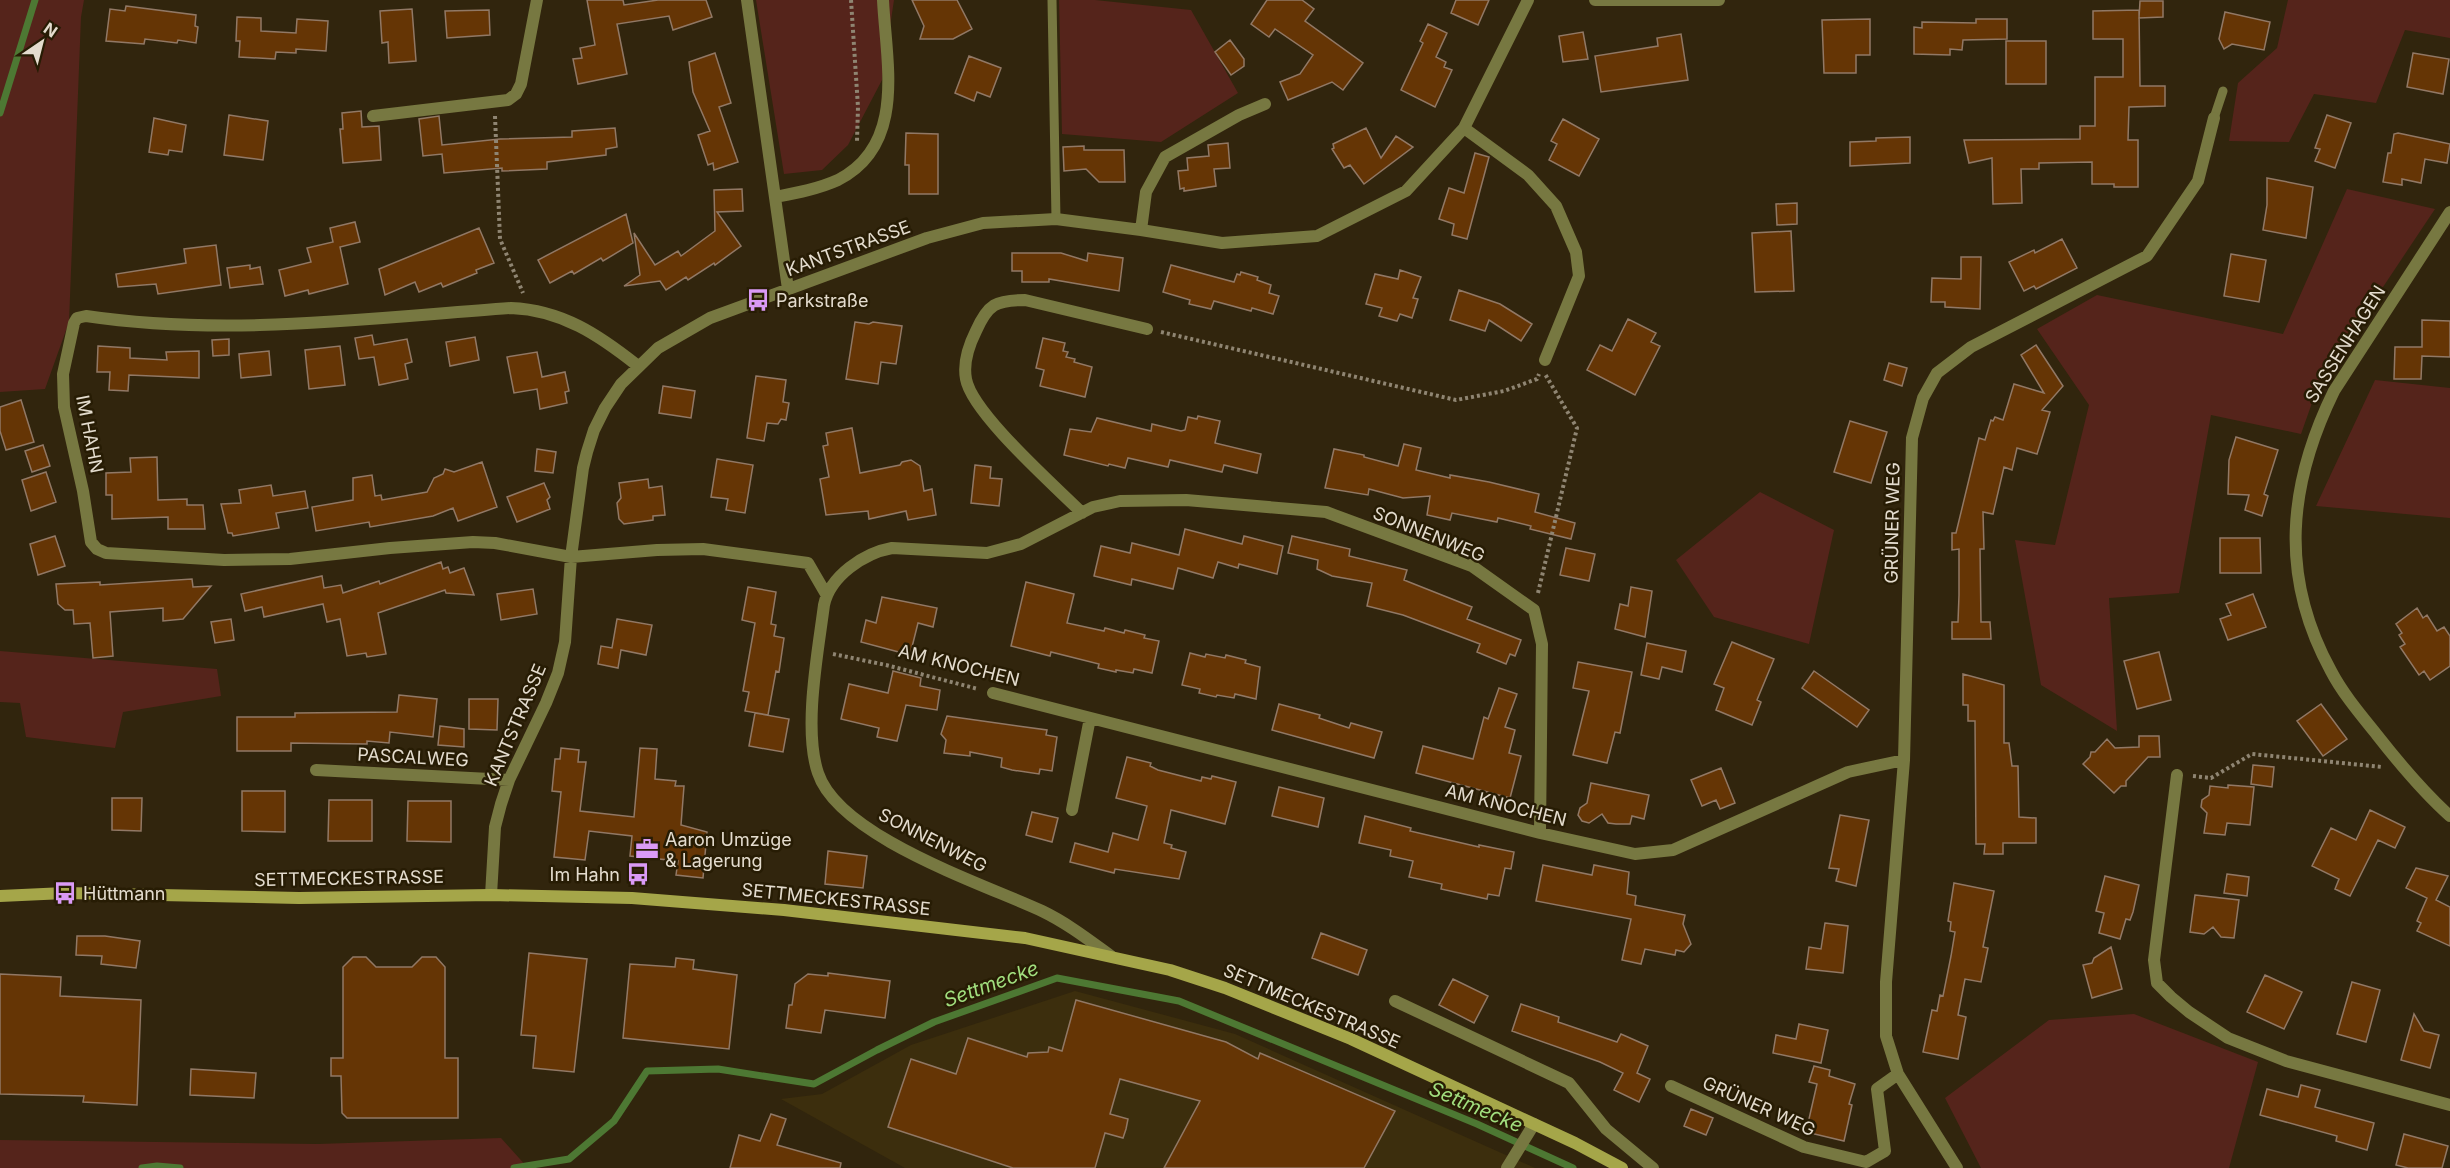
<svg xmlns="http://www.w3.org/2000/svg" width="2450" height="1168" font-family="Inter,sans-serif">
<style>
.built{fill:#3c2e0d}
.green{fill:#55241b}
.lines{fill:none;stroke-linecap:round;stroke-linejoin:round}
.stream{stroke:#4d7833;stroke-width:7}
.building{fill:#653505;stroke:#917865;stroke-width:1.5}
.path{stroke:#8f8572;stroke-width:4;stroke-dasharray:3 3;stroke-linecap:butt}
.lane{stroke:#777841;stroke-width:9}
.street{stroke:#777841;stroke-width:12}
.secondary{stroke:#a5a649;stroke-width:12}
.labels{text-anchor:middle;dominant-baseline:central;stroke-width:5;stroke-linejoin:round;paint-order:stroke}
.street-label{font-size:18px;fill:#e4dcce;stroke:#271c04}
.poi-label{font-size:18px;fill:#e4dcce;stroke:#271c04;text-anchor:start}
.water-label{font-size:20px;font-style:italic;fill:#a1de7e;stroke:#271c04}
</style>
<rect width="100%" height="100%" fill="#31250d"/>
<path class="built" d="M1075 991 1235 1034 1535 1168H905L781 1099 822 1094 911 1045Z"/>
<path class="green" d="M0 0H84L81 17 69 322 45 389 0 392Z
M756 0H894L882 80 848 145 822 170 784 174Z
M1059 0H1095L1191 10 1238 93 1161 142 1062 134Z
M2288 0H2450V38L2405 30 2376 103 2314 94 2289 142 2229 141 2238 83 2277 48Z
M2347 189 2435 209 2319 383 2301 434 2211 415 2179 593 2109 598 2117 731 2041 685 2015 540 2055 545 2089 405 2037 329 2097 295 2283 334Z
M2375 380 2450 388V518L2316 506Z
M1760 492 1834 530 1809 644 1714 617 1676 560Z
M0 651 217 669 221 696 123 712 115 748 26 737 20 703 0 702Z
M2134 1014 2258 1062 2229 1168H1981L1945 1098 2049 1020Z
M501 1138 528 1168H0V1140L318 1144Z"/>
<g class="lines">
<path class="stream" d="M0 113 35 0
M142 1168 157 1166 180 1168
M514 1168 569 1159 614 1121 647 1071 718 1069 814 1084 877 1050 934 1022 1057 978 1179 1001 1477 1124 1573 1168"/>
</g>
<path class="building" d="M587 0H623L624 5 658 0H706L712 17 673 30 669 16 617 24 627 74 578 84 573 59 582 58 580 48 595 45Z
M912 0H957L972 29 953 39H920L924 26Z
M1267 0H1302L1314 9 1305 21 1363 63 1343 90 1332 82 1288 100 1280 82 1300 74 1313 55 1275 29 1269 37 1251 24Z
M1456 0H1489L1478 25 1451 13Z
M2140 1H2163V17L2139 18Z
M126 6 196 15 195 26 198 27 196 43 178 40 177 43 145 39 144 44 106 41 110 9 125 11Z
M412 9 416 61 389 63 388 42 382 43 380 11Z
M489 10 490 35 447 38 445 11Z
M2139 10 2140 86H2165V106L2129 107 2128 140H2138V187H2114V184H2092V162L2039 163V169H2021L2022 203 1993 204 1992 158 1969 163 1964 140 2080 139V126H2095V77H2123V39H2093V11Z
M2225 12 2270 22 2264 50 2232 44 2224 49 2219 39Z
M237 17 261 18V31L296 33 297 19 328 21 326 51 296 49V53L276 52 275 59 239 57 240 41H236Z
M1870 19V55H1856V73H1824L1822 20Z
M1976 19H2007V39L1963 40 1962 50 1950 49V55L1914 54V27L1922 28V22L1976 23Z
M1428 24 1447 33 1436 57 1446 62 1444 67 1452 70 1435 107 1401 90 1423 43 1420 41Z
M1583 32 1588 59 1563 62 1559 36Z
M1681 34 1688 80 1601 92 1595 56 1658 46 1657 38Z
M1230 40 1244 59V66L1231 75 1215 52Z
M2006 41H2046V84H2006Z
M715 53 731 103 719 107 738 162 714 170 713 163 708 165 698 135 710 131 693 92 689 62Z
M2413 53 2449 59 2443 94 2407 87Z
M969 56 1001 68 990 97 977 92 974 101 955 93Z
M361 111 362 127 379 126 381 160 343 163 340 129H343L342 113Z
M229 115 268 121 263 160 224 155Z
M2327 115 2351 123 2335 168 2315 161 2320 149 2315 148Z
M439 116 442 145 500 139 572 137V131L615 128 617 147 606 149V155L547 162V169L502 171V168L444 173 442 154 423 156 419 119Z
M154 118 186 125 182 152 169 150 168 155 149 152Z
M1563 119 1599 139 1579 176 1549 160 1557 144 1551 141Z
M1366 128 1381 158 1396 136 1413 147 1364 184 1350 165 1344 168 1332 149 1334 148 1333 144Z
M906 133 938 134V194H909V165H905Z
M2398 133 2450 144 2447 163 2425 159 2421 183 2402 179V185L2383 182 2388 153H2391L2394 134Z
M1910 137V163L1850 166V142L1876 141V138Z
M1228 143 1230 168 1214 169 1216 186 1184 191V188L1180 189 1178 171 1188 170 1187 158 1209 156 1208 145Z
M1084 146V150H1124L1125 182H1099L1086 169 1064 171 1063 147Z
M1475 153 1489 157 1467 239 1452 235 1454 224 1439 219 1449 188 1464 193Z
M2267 178 2313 187 2306 238 2263 230 2267 205Z
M742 189 743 211 717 212 741 246 715 265 714 263 688 280 686 277 666 290 660 281 624 286 640 275 634 233 655 265 678 251 681 256 715 231 714 190Z
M1797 203V224L1777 225 1776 204Z
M626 214 633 243 603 261 601 258 574 274 572 271 550 283 538 260Z
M355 222 360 242 340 247 348 284 309 294 308 290 285 296 279 270 311 262 307 248 333 242 330 228Z
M479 228 494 263 476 270 477 273 443 287 441 283 419 292 415 282 385 295 379 269Z
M1791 231 1794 291 1755 292 1752 233Z
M2062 239 2077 268 2036 289 2034 286 2024 291 2009 262 2034 250 2035 253Z
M216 245 221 285 158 294 156 284 118 287 116 274 186 263 184 249Z
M1012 253H1061L1087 261 1088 253 1123 258 1119 291 1049 279V282H1022V271H1012Z
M2231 254 2266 260 2259 302 2224 296Z
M1961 257H1981L1980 309 1945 307V302H1931L1932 278 1961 279Z
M250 265V269L260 267 263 284 230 288 227 268Z
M1171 265 1234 282 1237 274 1240 275 1241 272 1258 277 1257 280 1271 285 1269 293 1279 296 1273 314 1252 308 1251 311 1214 301 1211 309 1189 304 1190 300 1163 292Z
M1400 270 1421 277 1413 298 1418 299 1412 318 1400 314 1397 321 1379 316 1382 308 1366 304 1375 274 1398 279Z
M1459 290 1500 304 1532 324 1521 341 1489 320 1485 331 1450 320Z
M1628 319 1656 333 1651 342 1660 346 1635 395 1587 370 1600 345 1612 351Z
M2422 320 2450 321V357L2422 356 2421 379H2394L2395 347H2422Z
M855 322 869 324 873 322 902 326 896 364 881 362 878 384 846 379Z
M372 335 374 345 407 339 412 362 405 364 408 379 379 385 374 357 359 359 355 338Z
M475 337 479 360 450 366 446 342Z
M1043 338 1065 343 1063 351 1068 352 1066 357 1075 359 1074 362 1092 367 1085 397 1040 386 1044 370 1036 368Z
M229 339V355L213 356 212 340Z
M2036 345 2063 386 2042 410 2050 412 2037 454 2017 448 2012 470 2004 467 1993 514 1983 512 1984 549H1980L1981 622H1990L1991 639H1952V622H1958L1959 595V549L1952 550V533H1956L1979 438 1985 440 1991 420 1993 421 1995 417 2003 420 2014 384 2044 393 2021 355Z
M98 346 130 348V358L167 360 166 352 199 351V378L129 375 128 391 109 390 110 372H97Z
M340 346 345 385 309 389 305 350Z
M269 351 271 375 241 378 239 354Z
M537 352 542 377 565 372 569 391 565 392 567 403 540 409 537 389 514 393 507 357Z
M1889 363 1907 368 1902 386 1884 380Z
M756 376 786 380 783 402 789 403 786 420 781 419 778 424 767 423 764 441 747 438Z
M663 386 695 391 691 418 659 413Z
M21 400 34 442 6 450 0 431V407Z
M1198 416 1220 421 1215 443 1261 454 1257 473 1224 465 1222 472 1170 460 1168 467 1128 458 1125 468 1109 464 1108 466 1064 455 1070 429 1091 432 1097 418 1151 431 1152 424 1181 431 1185 430 1188 417 1197 419Z
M1850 421 1887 432 1871 483 1834 472Z
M852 428 860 473 900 465 902 462 911 460 920 466 924 491 932 489 936 515 908 520 906 511 869 519 868 511 826 515 820 479 829 477 823 446 828 445 826 433Z
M2236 437 2278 450 2264 494 2268 496 2262 516 2245 510 2249 495 2228 494 2229 460Z
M1404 444 1421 448 1416 470 1450 478V475L1489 482 1539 494 1535 512 1575 523 1571 539 1530 529 1531 526 1498 518 1497 522 1452 513 1450 520 1427 515 1430 496 1403 498 1369 489 1368 495 1325 488 1334 449 1364 455V457L1398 466Z
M43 445 50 466 32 472 25 451Z
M537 449 556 452 553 473 535 471Z
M157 457 158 500 187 499V505H203L205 529H168V517L112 519V495H106V473L131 472 130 458Z
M717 459 753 465 745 513 726 510 728 499 711 497Z
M482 462 497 507 458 521 453 508 433 516 370 527 369 522 316 531 312 507 353 500V478L372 475 375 496 381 495 382 500 427 492 434 478 443 474 445 469 454 472Z
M975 465 991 467 990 478 1002 479 999 506 971 503Z
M46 472 56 502 31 511 22 480Z
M648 479 649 488 662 486 665 515 653 516V520L624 524 619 519 617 503 621 498 619 483Z
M544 483 550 497 547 500 550 509 517 522 507 497Z
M271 485 273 496 305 491 308 508 276 513 279 528 233 536 232 533H228L221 504 241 503 239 490Z
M1185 529 1242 544 1244 536 1283 546 1277 574 1239 564 1238 568 1218 562 1213 578 1178 568 1173 589 1132 579 1131 585 1094 576 1101 546 1130 553 1132 543 1179 555Z
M55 536 65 566 38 575 30 544Z
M1292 536 1350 549 1349 556 1407 570 1404 580 1472 607 1467 619 1521 640 1515 656 1510 654 1506 664 1477 652 1480 644 1403 615 1367 606 1372 583 1332 576 1317 569 1318 560 1288 553Z
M2220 538H2260L2261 573H2220Z
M1566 548 1595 554 1589 581 1560 575Z
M441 562 443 569 448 567 450 573 464 568 474 595 446 593 445 590 378 613 386 654 367 657 366 653 347 656 340 619 327 622 323 604 264 617 262 607 245 611 241 594 322 576 324 588 341 585 343 593 379 581 380 584Z
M192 579 193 587 211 586 183 619 163 621V608L110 612 113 656 93 658 90 623 74 624 73 610H65L58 604 56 584 100 582V585Z
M1026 582 1074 594 1067 623 1104 631 1105 628 1124 633 1125 630 1145 635 1144 638 1159 641 1152 673 1134 669 1133 673 1116 670V672L1098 668 1099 664 1051 652 1050 656 1011 646Z
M748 587 776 592 771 624 776 625 774 636 784 638 779 672 776 671 768 715 745 711 749 692 743 691 755 623 742 620Z
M1631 587 1652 591 1645 637 1615 629 1620 604 1628 606Z
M533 589 537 614 501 620 497 594Z
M2253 594 2266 627 2228 640 2220 619 2231 615 2226 604Z
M882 597 937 608 933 627 918 623 910 655 861 642 866 620 876 623Z
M2417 608 2423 618 2427 615 2437 631 2444 627 2450 636V666L2430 680 2424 671 2419 675 2400 647 2405 644 2399 635 2402 633 2396 624Z
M231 619 234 640 215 643 211 622Z
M617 619 652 625 646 655 621 650 618 668 598 664 601 646 612 648Z
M1732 642 1774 659 1757 700 1761 702 1752 725 1716 710 1724 688 1714 684Z
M1647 643 1686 651 1682 672 1662 667 1659 679 1641 675Z
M2159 652 2171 700 2137 709 2124 661Z
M1190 653 1205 657 1206 654 1225 658 1226 655 1246 660 1245 663 1260 667 1256 699 1235 694 1234 698 1217 695 1216 697 1199 693 1200 689 1182 685Z
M1578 662 1632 672 1620 733 1615 732 1607 763 1573 755 1589 691 1573 688Z
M893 671 921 678 920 686 940 690 937 710 906 705 897 741 877 737 879 728 841 719 849 684 888 693Z
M1814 671 1869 710 1857 727 1802 688Z
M1963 674 2004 685V743H2009L2012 766H2018L2019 817 2036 818V843H2003V854H1984L1985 844H1976L1975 721H1968V705H1963Z
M1499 688 1517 694 1505 727 1515 730 1509 753 1521 756 1510 798 1416 773 1423 746 1473 759 1484 717 1488 719Z
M399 695 437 699 433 737 390 732 389 743 367 741V744L291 743V751H237V717H295V713L397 712Z
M469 699H498L497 730 469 729Z
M1279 704 1320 715 1319 718 1349 728 1351 723 1382 732 1374 758 1272 730Z
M2321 704 2347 739 2323 756 2297 721Z
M755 713 789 719 783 752 749 746Z
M947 716 1047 730 1046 735 1057 737 1052 771 1040 769 1039 774 1012 770 1001 767 1002 758 970 752V756L944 753 946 740 941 734Z
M440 726 464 729V747L438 745Z
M2139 736H2159L2160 757H2148L2126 781V786H2121L2114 793 2083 764 2090 757 2091 752H2095L2107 739 2115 748 2139 747Z
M561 748 579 750 578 762H586L580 811 634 817 640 748 657 749 655 779 676 781 675 786H684L681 825 707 832 703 878 676 875 678 861 630 856 632 836 589 831 585 860 554 857 561 792 552 791 555 759H560Z
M1127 757 1151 763 1150 766 1158 770 1201 781 1202 777 1211 779 1212 776 1236 782 1225 824 1171 810 1164 843 1172 845 1171 848 1186 852 1179 879 1115 869 1114 873 1070 862 1075 843 1108 852 1113 833 1138 840 1147 806 1116 798Z
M2253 765 2274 767 2272 787 2251 784Z
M1721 768 1735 803 1720 809 1716 800 1702 806 1691 780Z
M1591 783 1649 795 1644 819 1632 816 1630 824H1616L1608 823 1602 814 1589 823 1582 821 1578 815 1580 808 1587 803Z
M2228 785 2254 787 2250 825 2227 823 2225 835 2204 833 2207 813 2201 807 2202 800 2209 795 2210 786 2228 788Z
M1279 787 1324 798 1318 827 1272 816Z
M242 791H285V832L242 831Z
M112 798H142L141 831 112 830Z
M329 800H372V841H328Z
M408 801H451V842L407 841Z
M2370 810 2405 827 2395 848 2378 840 2350 896 2335 889 2339 879 2312 866 2331 828 2356 840Z
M1032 812 1058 818 1052 842 1026 835Z
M1840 815 1869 820 1856 886 1836 881 1839 869 1829 868Z
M1365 816 1411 828 1410 831 1479 847V845L1514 852 1511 869 1505 868 1499 896 1488 894 1487 899 1441 889 1442 884 1409 877 1413 861 1390 856 1391 850 1359 843Z
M828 851 867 856 863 888 825 884Z
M1543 865 1592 875 1594 865 1629 872 1627 894 1636 896 1635 905 1685 915 1683 924 1691 944 1684 952 1676 950 1675 955 1645 949 1641 964 1622 960 1631 919 1536 901Z
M2416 868 2448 876 2436 900 2450 907V946L2417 931 2421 923 2417 921 2427 898 2406 888Z
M2227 874 2249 877 2247 896 2224 893Z
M2105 876 2139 885 2133 912 2130 920 2126 919 2120 939 2099 933 2104 913 2096 911Z
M1954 883 1994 891 1983 947 1988 948 1981 982 1965 979 1958 1015 1966 1017 1958 1059 1923 1052 1932 1010 1937 1011 1940 995 1943 996 1951 956 1955 932 1950 931 1951 922 1948 921Z
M2195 895 2239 900 2234 938 2221 937 2213 927 2204 934 2190 932Z
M1825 923 1848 926 1843 973 1806 969 1809 947 1821 949Z
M1321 933 1367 950 1358 975 1312 958Z
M77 936H105L140 941 136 968 101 964 102 956 76 955Z
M2111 947 2122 989 2092 998 2083 965 2092 963 2094 958Z
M529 953 587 959 574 1072 533 1068 536 1036 521 1035Z
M353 957H366L376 967H412L422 957H436L445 967V1058H458V1118H347L342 1113 341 1076H331V1058H343V967Z
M676 958 694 960 693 969 737 975 729 1049 623 1038 630 964 675 967Z
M828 973 890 981 885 1018 825 1010 821 1033 786 1028 789 1005H792L795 984 808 974 828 976Z
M0 974 61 977 60 996 141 1000 137 1105 83 1102 84 1096 0 1094Z
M2265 975 2302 992 2284 1029 2247 1012Z
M1453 979 1488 996 1474 1023 1439 1005Z
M2352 982 2380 990 2366 1042 2337 1034Z
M1076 1000 1226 1042 1258 1059 1260 1053 1395 1111 1364 1168H1164L1200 1101 1120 1079 1110 1114 1128 1119 1126 1129 1123 1138 1105 1133 1095 1168H1013L888 1127 911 1059 956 1074 968 1038 1027 1057 1028 1053 1048 1052 1049 1047 1062 1051Z
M1521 1004 1559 1017 1558 1022 1617 1042 1621 1034 1648 1046 1637 1073 1650 1079 1639 1102 1614 1090 1623 1073 1600 1062 1512 1031Z
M2414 1014 2424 1031 2439 1035 2430 1068 2401 1060Z
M1799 1024 1828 1030 1821 1063 1773 1053 1776 1035 1796 1039Z
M1814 1066 1830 1070 1829 1076 1855 1084 1849 1104 1852 1105 1844 1141 1806 1132 1817 1084 1809 1082Z
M191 1069 256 1073 254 1098 190 1095Z
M2301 1085 2320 1090 2315 1107 2374 1123 2367 1150 2336 1141 2337 1136 2260 1115 2267 1089 2298 1097Z
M1691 1109 1713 1118 1706 1135 1684 1126Z
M771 1114 786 1119 777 1145 841 1163 840 1168H730L739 1135 760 1141Z
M2404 1134 2448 1146 2442 1168H2408L2396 1165Z"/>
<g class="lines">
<path class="path" d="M851 0 858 107 857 141
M495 116 500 239 523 293
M1161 332 1456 400 1504 391 1537 379 1539 374
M1538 593 1577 428 1545 374
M833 654 886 665 978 689
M2193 776 2211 778 2252 754 2382 767"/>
<path class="lane" d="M1052 0 1056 219
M2214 118 2223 91"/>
<path class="street" d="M747 0 788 289
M1595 0H1719
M373 116 508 100 516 94 521 84 537 0
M1464 128 1528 175 1556 206 1576 252 1579 276 1545 360
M775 197C796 193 818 189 838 180 907 145 886 62 883 0
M2450 212 2334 391C2288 485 2279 576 2331 671 2343 694 2361 715 2377 735 2399 763 2423 792 2450 816
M1141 230 1146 192 1165 157 1239 115 1265 104
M638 366C599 335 562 310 511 308 370 318 227 337 86 316L77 318 74 323 63 374 64 407 83 491 91 542 97 549 106 553 224 560 290 559 390 548 473 542 495 543 571 557 657 550 703 549 808 563 826 594
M1082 513C1054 485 972 413 966 379 963 363 969 345 976 331 988 304 996 300 1025 300L1147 329
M993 693 1540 833 1635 854 1673 850 1848 772 1904 760
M316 770 509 780
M2177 775 2154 960 2157 983 2171 997 2189 1012 2228 1038 2286 1061 2450 1105
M1072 810 1090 718
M491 895 495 827 501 804 509 780 546 703 558 673 565 642 571 557 583 468 587 452 594 430 605 408 621 384 658 348 710 318 927 238 983 223 1056 219 1141 230 1222 243 1317 236 1406 191 1464 128 1528 0
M1111 956C1089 940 1067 923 1042 911 984 884 839 837 818 773 803 729 818 652 824 605 830 576 864 553 892 548L987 553 1021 544 1093 507 1120 501 1186 500 1326 512 1472 566 1534 610 1542 644 1540 833
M1395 1001 1569 1083 1606 1129 1653 1168
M1671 1086 1804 1147 1866 1162 1885 1151 1877 1089 1898 1074
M1507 1168 1534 1124
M1957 1168 1898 1074 1886 1036V982L1904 760 1912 438 1923 398 1937 373 1971 347 2147 256 2198 181 2214 118"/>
<path class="secondary" d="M0 896 65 893 299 898 491 895 632 898 784 910 1025 938 1170 970 1225 988 1351 1039 1575 1143 1622 1168"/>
</g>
<defs>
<g id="bus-bare" transform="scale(1.8)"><path d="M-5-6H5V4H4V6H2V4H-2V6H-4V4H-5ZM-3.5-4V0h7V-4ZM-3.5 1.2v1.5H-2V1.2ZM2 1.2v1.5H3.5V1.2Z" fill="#da9af6" stroke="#271c04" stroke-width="2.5" paint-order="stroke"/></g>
<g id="office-bare" transform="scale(1.8)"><path d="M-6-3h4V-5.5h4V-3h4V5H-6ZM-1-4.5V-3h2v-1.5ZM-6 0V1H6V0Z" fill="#da9af6" stroke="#271c04" stroke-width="2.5" paint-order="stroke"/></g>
</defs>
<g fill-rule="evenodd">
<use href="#bus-bare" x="758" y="300"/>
<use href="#office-bare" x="647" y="849"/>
<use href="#bus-bare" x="638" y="874"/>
<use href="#bus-bare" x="65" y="893"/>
</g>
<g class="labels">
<g class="street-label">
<text transform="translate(848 248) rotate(-20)">KANTSTRASSE</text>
<text transform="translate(2345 344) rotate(-58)">SASSENHAGEN</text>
<text transform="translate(90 434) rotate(79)">IM HAHN</text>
<text transform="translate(1892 523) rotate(-89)">GRÜNER WEG</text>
<text transform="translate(1429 534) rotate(22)">SONNENWEG</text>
<text transform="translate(959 665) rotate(14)">AM KNOCHEN</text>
<text transform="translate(515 725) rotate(-67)">KANTSTRASSE</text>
<text transform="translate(413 757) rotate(3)">PASCALWEG</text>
<text transform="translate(1506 805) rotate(14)">AM KNOCHEN</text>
<text transform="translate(933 840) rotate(27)">SONNENWEG</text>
<text transform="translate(349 878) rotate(-1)">SETTMECKESTRASSE</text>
<text transform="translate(836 899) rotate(6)">SETTMECKESTRASSE</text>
<text transform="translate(1312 1006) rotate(23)">SETTMECKESTRASSE</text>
<text transform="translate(1759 1106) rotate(24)">GRÜNER WEG</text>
</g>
<g class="poi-label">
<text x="776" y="300">Parkstraße</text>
<text x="665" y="839">Aaron Umzüge<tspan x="665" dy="21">&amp; Lagerung</tspan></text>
<text x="620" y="874" text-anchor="end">Im Hahn</text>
<text x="83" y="893">Hüttmann</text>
</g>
<g class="water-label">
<text transform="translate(991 984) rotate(-20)">Settmecke</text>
<text transform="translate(1476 1107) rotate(23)">Settmecke</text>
</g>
</g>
<g transform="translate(42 42) rotate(35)" stroke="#271c04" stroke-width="4.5" paint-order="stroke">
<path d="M0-4.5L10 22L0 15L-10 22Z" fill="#e4dcce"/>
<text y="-9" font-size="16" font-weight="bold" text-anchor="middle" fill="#e4dcce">N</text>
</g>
</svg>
